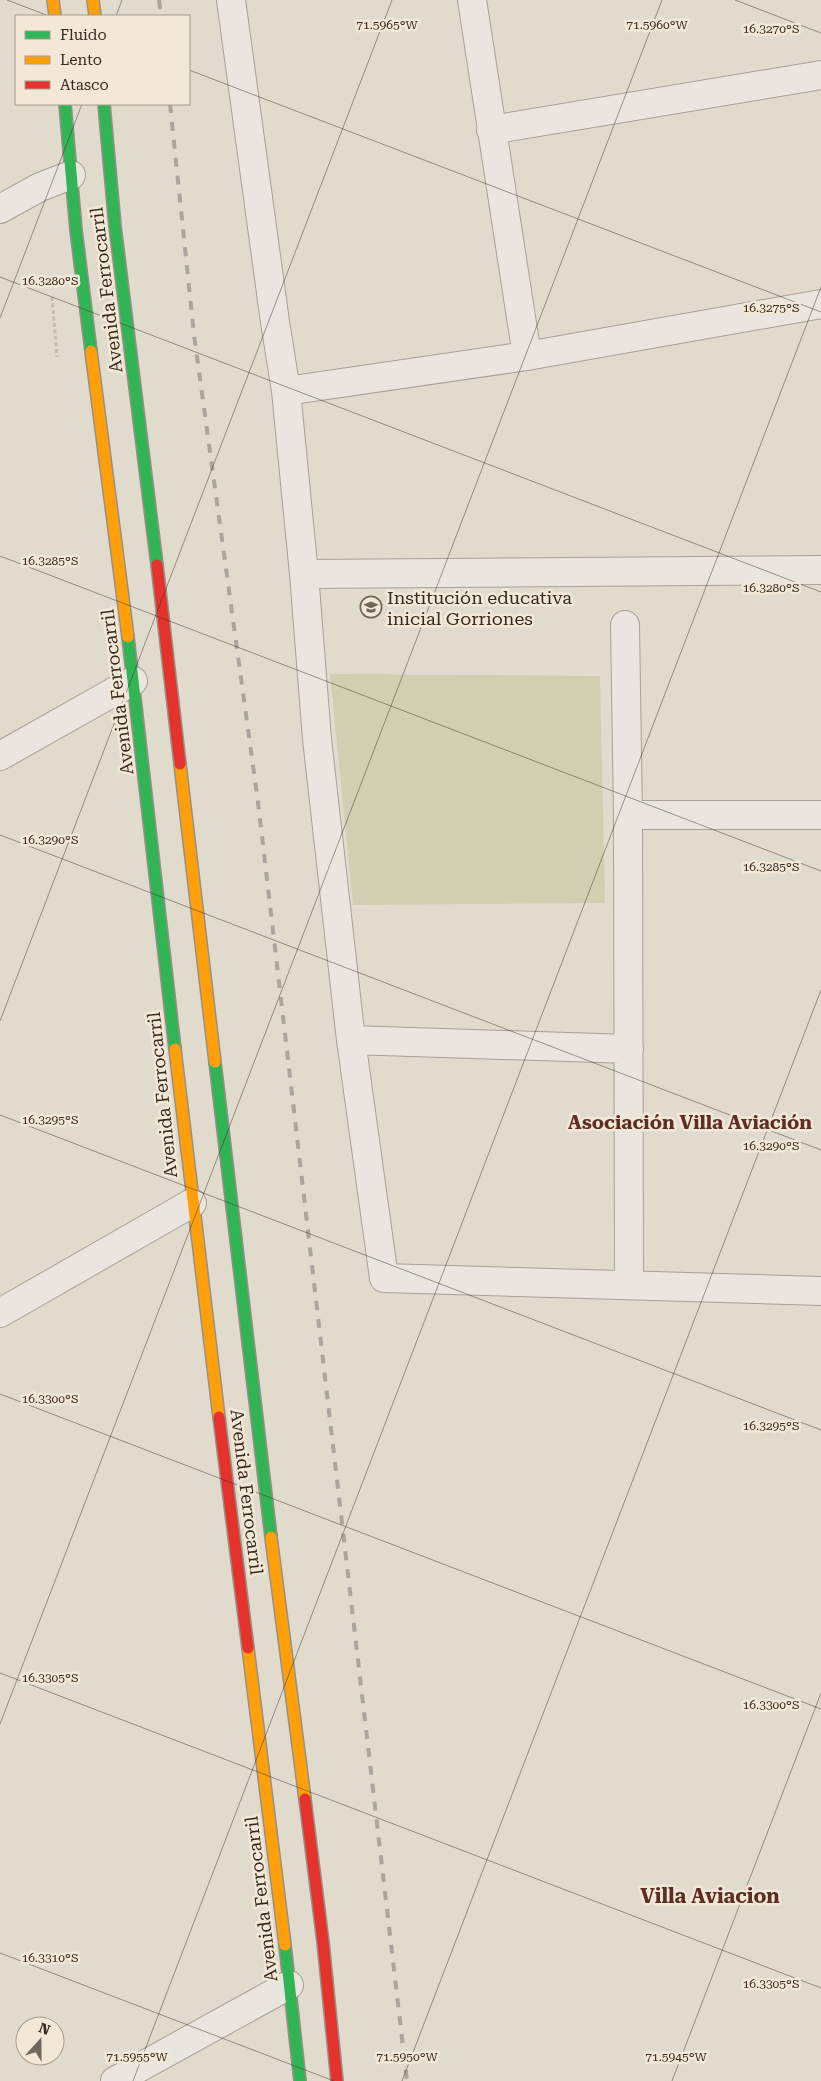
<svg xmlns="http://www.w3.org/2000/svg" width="821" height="2081" font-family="'Roboto Serif',serif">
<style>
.green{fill:#d0cfb2}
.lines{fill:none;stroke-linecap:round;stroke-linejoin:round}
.street-casing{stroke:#a7a097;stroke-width:30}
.fast-casing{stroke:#969087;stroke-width:14}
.slow-casing{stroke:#969087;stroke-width:14}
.jam-casing{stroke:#969087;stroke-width:14}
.path{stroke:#c2bdb6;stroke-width:3;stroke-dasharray:4 2.5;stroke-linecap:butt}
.street{stroke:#eae6df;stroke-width:28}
.fast{stroke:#30b455;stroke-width:11}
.slow{stroke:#ff9f0a;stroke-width:11}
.jam{stroke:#e5322d;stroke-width:11}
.rail{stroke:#aaa59f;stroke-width:4;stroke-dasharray:9 9;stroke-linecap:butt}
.ticks{fill:none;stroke:#352920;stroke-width:1;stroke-opacity:0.45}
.labels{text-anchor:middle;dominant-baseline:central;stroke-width:5;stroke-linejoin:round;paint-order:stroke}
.street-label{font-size:18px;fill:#352920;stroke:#f2e8d5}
.poi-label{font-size:18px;fill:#352920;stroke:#f2e8d5;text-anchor:start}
.neighbourhood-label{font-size:19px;font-weight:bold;fill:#5d2e24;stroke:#f2e8d5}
.quarter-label{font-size:20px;font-weight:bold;fill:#5d2e24;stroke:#f2e8d5}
.ticks-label{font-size:12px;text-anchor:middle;fill:#352920;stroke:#f2e8d5;stroke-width:5;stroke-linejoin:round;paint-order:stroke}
</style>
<rect width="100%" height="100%" fill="#e1dbce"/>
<path class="green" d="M330 674 600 676 605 903 353 905Z"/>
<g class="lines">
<g class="street-casing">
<path id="street" d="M231 0 275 322 286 391 304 574 317 739 351 1040 384 1278 821 1291
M472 0 527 356
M491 130 821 75
M0 209 40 187 71 175
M286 391 527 356 821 304
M304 574 821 570
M625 625 628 815 629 1285
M0 756 133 681
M628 815H821
M351 1040 629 1049
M0 1313 192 1203
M115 2081 289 1985"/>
</g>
<g class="fast-casing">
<path id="fast" d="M65 104 76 230 91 351
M104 104 115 226 157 565
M128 637 175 1049
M215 1062 271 1537
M285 1945 300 2081"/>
</g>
<g class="slow-casing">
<path id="slow" d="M53 0 55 16
M93 0 95 16
M91 351 128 637
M180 764 215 1062
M175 1049 219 1417
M271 1537 305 1799
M248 1648 285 1945"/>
</g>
<g class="jam-casing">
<path id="jam" d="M157 565 180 764
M219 1417 248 1648
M305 1799 323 1942 337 2081"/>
</g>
<path class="path" d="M52 297 57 357"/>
<use href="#street" class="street"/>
<use href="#fast" class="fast"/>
<use href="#slow" class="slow"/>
<use href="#jam" class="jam"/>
<path class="rail" d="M159 0 161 16
M170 104 194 335 258 802 407 2081"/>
</g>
<path class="ticks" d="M7 0 49 16M735 0 821 33M116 16 122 0M189 70 821 312M0 277 821 592M0 318 82 104M0 556 821 871M0 835 821 1150M0 1021 392 0M0 1115 821 1430M0 1394 821 1709M0 1673 821 1988M0 1724 662 0M0 1953 334 2081M133 2081 821 287M402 2081 821 990M672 2081 821 1693"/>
<defs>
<g id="school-ring" transform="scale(1.125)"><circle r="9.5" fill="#f2e8d5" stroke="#71675d" stroke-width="1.5"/><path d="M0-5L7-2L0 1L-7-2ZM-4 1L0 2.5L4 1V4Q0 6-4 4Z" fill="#71675d"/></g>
</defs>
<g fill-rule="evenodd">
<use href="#school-ring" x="371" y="607"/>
</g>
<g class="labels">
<g class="street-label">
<text transform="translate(106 290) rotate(-97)">Avenida Ferrocarril</text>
<text transform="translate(117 692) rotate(-97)">Avenida Ferrocarril</text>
<text transform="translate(162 1095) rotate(-96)">Avenida Ferrocarril</text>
<text transform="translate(247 1492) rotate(83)">Avenida Ferrocarril</text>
<text transform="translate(261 1899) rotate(-97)">Avenida Ferrocarril</text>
</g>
<g class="poi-label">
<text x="387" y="597">Institución educativa<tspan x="387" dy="21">inicial Gorriones</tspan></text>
</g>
<g class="neighbourhood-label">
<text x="690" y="1122">Asociación Villa Aviación</text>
</g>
<g class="quarter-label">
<text x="710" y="1896">Villa Aviacion</text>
</g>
</g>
<g class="ticks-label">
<text x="387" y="29">71.5965°W</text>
<text x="657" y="29">71.5960°W</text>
<text x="771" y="33">16.3270°S</text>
<text x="50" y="285">16.3280°S</text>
<text x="771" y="312">16.3275°S</text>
<text x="50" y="565">16.3285°S</text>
<text x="771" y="592">16.3280°S</text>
<text x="50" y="844">16.3290°S</text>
<text x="771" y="871">16.3285°S</text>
<text x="50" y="1124">16.3295°S</text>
<text x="771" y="1150">16.3290°S</text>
<text x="50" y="1403">16.3300°S</text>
<text x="771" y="1430">16.3295°S</text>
<text x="50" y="1682">16.3305°S</text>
<text x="771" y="1709">16.3300°S</text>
<text x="50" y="1962">16.3310°S</text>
<text x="771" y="1988">16.3305°S</text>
<text x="137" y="2061">71.5955°W</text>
<text x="407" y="2061">71.5950°W</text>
<text x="676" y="2061">71.5945°W</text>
</g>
<rect x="15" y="15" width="175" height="90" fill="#f2e8d5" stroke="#a69c8d"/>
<rect x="25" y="31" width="25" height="8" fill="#30b455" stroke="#a69c8d"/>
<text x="60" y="40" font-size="15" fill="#352920">Fluido</text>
<rect x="25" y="56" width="25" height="8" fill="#ff9f0a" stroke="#a69c8d"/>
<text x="60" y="65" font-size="15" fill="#352920">Lento</text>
<rect x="25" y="81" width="25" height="8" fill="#e5322d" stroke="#a69c8d"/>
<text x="60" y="90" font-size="15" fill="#352920">Atasco</text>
<g transform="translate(40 2041) rotate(21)"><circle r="24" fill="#f2e8d5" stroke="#a69c8d"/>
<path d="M0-4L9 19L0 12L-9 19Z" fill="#71675d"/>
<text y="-8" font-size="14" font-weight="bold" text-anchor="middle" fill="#352920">N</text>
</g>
</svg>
